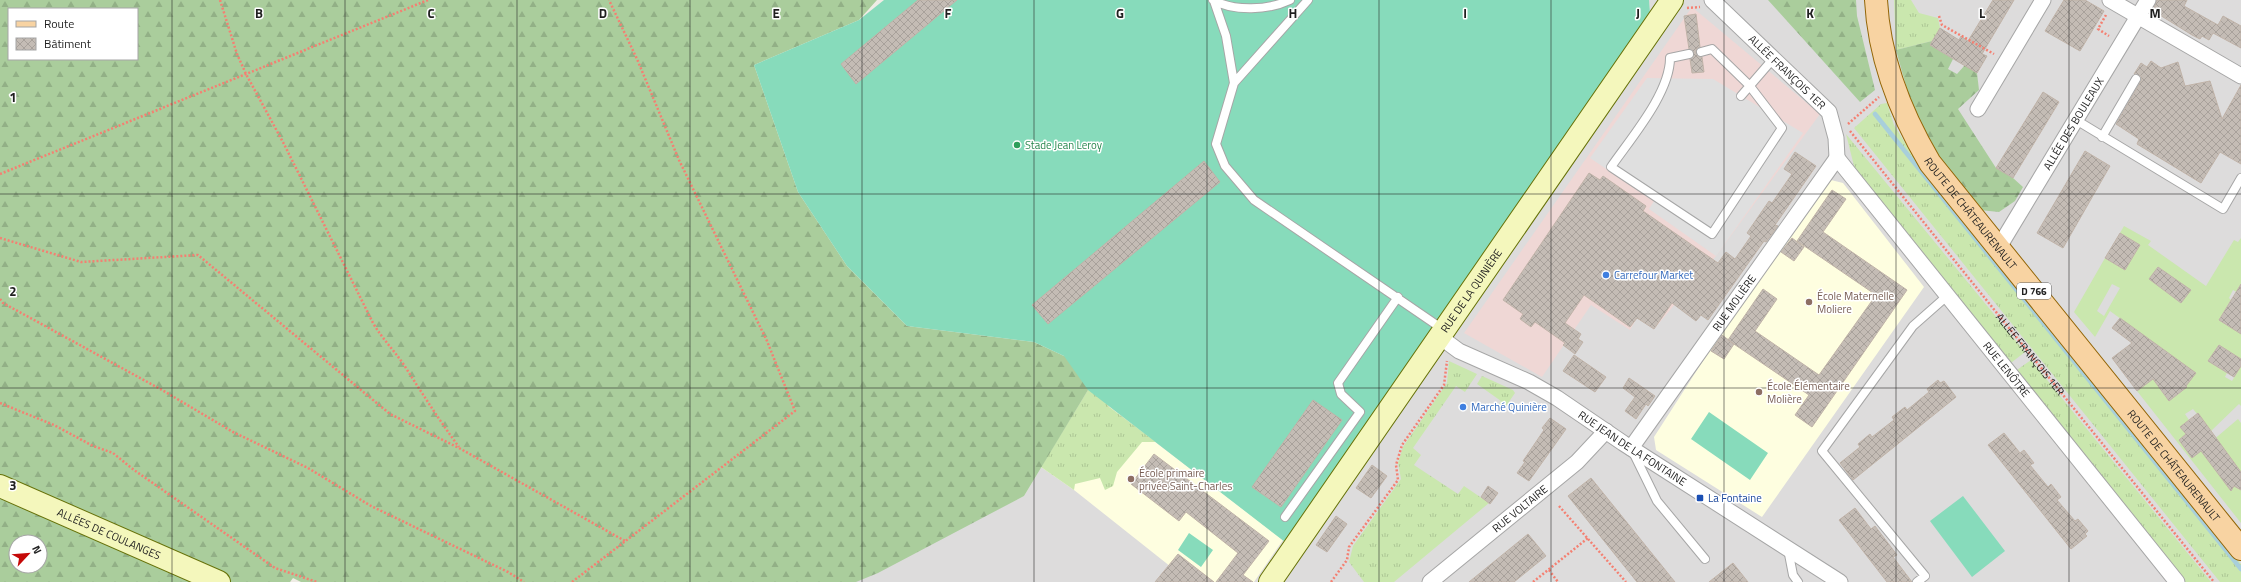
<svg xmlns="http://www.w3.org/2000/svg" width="2241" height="582" font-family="'Titillium Web',sans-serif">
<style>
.residential{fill:#dddcdc}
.commercial{fill:#efd7d5}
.education{fill:#fefee0}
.grass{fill:url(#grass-tufts)}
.forest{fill:url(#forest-firs);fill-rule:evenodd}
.garden{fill:#cae7ae;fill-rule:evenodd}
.pitch{fill:#87dbbb}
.parking{fill:#dfdfdf}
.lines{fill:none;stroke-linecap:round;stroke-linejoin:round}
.stream{stroke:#a8cfdb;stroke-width:4.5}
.building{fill:url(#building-cross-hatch);stroke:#c0b3a8}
.lane-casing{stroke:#a6a6a6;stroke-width:10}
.street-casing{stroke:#a6a6a6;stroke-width:17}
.secondary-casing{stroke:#677209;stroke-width:24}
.primary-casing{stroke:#936506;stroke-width:24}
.path{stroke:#f48072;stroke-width:2.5;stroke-dasharray:2 2;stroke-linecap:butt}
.lane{stroke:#fff;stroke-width:8}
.street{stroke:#fff;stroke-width:15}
.secondary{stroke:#f4f7bc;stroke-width:22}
.primary{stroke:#f8d3a2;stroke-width:22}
.grid{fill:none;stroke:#1f1f1f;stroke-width:1;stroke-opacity:0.55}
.leisure-dot{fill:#2e9e5b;stroke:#fff;stroke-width:1.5}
.shop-dot{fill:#3f7fe0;stroke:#fff;stroke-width:1.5}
.education-dot{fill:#8d6e63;stroke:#fff;stroke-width:1.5}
.transit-dot{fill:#1a4fb4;stroke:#fff;stroke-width:1.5}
.labels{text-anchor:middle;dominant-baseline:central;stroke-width:3;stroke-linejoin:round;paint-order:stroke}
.shield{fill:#fff;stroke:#626262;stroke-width:1}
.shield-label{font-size:10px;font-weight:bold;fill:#1f1f1f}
.street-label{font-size:11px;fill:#1f1f1f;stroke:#fff}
.leisure-label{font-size:11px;fill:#27864d;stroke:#fff;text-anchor:start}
.shop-label{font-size:11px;fill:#366cbe;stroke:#fff;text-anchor:start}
.education-label{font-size:11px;fill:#785e54;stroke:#fff;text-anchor:start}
.transit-label{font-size:11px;fill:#164399;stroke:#fff;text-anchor:start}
.grid-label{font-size:13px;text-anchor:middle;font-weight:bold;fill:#1f1f1f;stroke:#fff;stroke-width:3;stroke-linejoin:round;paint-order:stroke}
</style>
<defs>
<pattern id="grass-tufts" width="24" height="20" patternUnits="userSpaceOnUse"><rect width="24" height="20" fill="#cae7ae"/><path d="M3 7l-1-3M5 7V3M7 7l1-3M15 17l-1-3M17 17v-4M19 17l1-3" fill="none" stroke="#adc695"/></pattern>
<pattern id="forest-firs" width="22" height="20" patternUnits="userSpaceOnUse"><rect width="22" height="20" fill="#aacd9c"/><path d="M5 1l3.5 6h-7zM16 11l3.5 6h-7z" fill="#92b086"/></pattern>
<pattern id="building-cross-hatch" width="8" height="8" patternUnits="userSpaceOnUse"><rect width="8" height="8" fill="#c4bcb5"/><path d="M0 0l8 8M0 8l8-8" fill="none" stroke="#a8a19b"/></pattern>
</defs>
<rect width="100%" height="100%" fill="#efece5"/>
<path class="residential" d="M1649 0H2241V582H854L1024 496 1088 390 1285 541 1650 13Z"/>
<path class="commercial" d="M1692 7 1820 114 1716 256 1654 329 1637 318 1630 330 1591 305 1542 377 1464 333Z"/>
<path class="education" d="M1831 180 1843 183 1924 287 1762 517 1656 450 1654 437 1710 350Z
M1094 395 1283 540 1254 582H1190L1074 490 1041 467Z"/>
<path class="grass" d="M1894 0H1911L1919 13 1938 18 1940 28 1932 41 1896 50Z
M1887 103 1894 125 1912 154 2241 564V582H2220L1854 128 1881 104Z
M1846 134 2025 352 2007 366 1884 210 1854 166Z
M2031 360 2211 582H2181L2014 372Z
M1449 361 1477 374 1465 392 1456 386 1413 448 1421 455 1414 465 1458 494 1464 486 1489 503 1394 582H1364L1349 562 1353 546 1401 479 1398 463 1403 447 1447 383Z
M1136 365 1108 406 1156 442H1142L1117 472 1113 486 1105 490 1100 478 1075 484 1074 490 1041 467 1088 390Z
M1482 376 1513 390 1515 393 1502 412H1494L1501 401 1477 384Z"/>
<path class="forest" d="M0 0H877L859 20 754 65 798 192 847 266 907 326 1034 342 1064 356 1136 365 1088 390 1024 496 878 573 856 582H301L293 578 290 582H0ZM9 9H137V59H9ZM16 542H40V566H16Z
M1768 0H1856L1857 16 1875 90 1860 102Z
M1932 41 1930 45 1953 59 1948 69 1957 74 1965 65 1977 73 1979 90 1958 109 1996 168 2013 178 2023 187 2015 201 1999 212 1979 210 1934 158 1910 100 1896 50Z"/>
<path class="garden" d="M2124 226 2151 241 2148 245 2206 286 2234 240 2238 242 2241 238V295L2233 290 2229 298 2231 300 2219 320 2237 331 2241 325V360L2219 345 2208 361 2227 373 2225 377 2232 381 2241 366V406L2239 404 2211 431 2193 409 2185 414 2189 420 2180 427 2186 434 2179 440 2192 458 2238 419 2241 423V472L2225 451 2231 491 2241 476V523L2137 391 2173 357 2110 311 2095 337 2074 312 2105 258 2125 270 2139 245 2120 233ZM2158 267 2174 279 2181 303 2149 279ZM2112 284 2120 288 2104 316 2097 311ZM2183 381 2187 387 2169 401 2159 388Z"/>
<path class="pitch" d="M884 0H1649L1650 13 1285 542 1088 390 1064 356 1034 342 907 326 847 266 798 192 754 65 859 20Z
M1709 412 1768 453 1750 480 1691 439Z
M1963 496 2005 551 1972 577 1930 521Z
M1189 533 1213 550 1201 567 1178 550Z"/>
<path class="parking" d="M1647 78 1713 79 1803 133 1716 256 1649 209 1654 201 1590 158Z"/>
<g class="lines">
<path class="stream" d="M1875 114 2241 569"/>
</g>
<path class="building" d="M918 0H957L856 84 841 64Z
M1993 0H2014L1982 54 1987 56 1977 73 1930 45 1940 28 1959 40 1961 36 1968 41Z
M2064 0H2085L2104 11 2080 51 2045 31Z
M2157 0H2187L2184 6 2218 25 2223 16 2241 26V48L2213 33 2209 40 2202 36 2200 39 2192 35 2155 12 2154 8Z
M1696 14 1700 47 1697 48 1696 53 1702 57 1704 72 1692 73 1690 59 1694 53 1689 49 1684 16Z
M2151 61 2161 68 2178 62 2185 86 2210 81 2222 119 2241 85V164L2220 152 2201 183 2137 144 2139 139 2116 124 2141 81V76L2134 74 2141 63 2147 67Z
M2043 92 2059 102 2013 178 1996 168Z
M2085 151 2110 166 2063 248 2037 233Z
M1795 152 1816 166 1775 225 1778 226 1766 242 1764 241 1708 320 1701 315 1696 321 1672 303 1654 329 1637 318 1630 327 1584 295 1565 323 1581 334 1578 339 1583 342 1575 354 1563 345 1565 343 1535 322 1531 327 1520 319 1523 314 1503 300 1589 173 1600 180 1603 176 1646 206 1643 211 1718 263 1726 252 1735 259 1751 236 1747 233 1769 201 1772 203 1792 174 1784 169Z
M1204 161 1220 182 1048 324 1032 305Z
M1832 190 1846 199 1823 232 1907 290 1812 427 1795 415 1809 395 1728 340 1763 289 1777 299 1755 331 1819 375 1876 295 1797 241Z
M2120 233 2140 245 2125 270 2105 258Z
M1792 238 1804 247 1794 261 1781 252Z
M2158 267 2191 290 2181 303 2149 279Z
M2241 284V334L2219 320Z
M2120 318 2196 373 2186 386 2187 387 2169 401 2153 379 2137 391 2112 358 2132 343 2112 328Z
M1722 335 1734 344 1724 359 1711 351Z
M2219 345 2241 359V366L2234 377 2208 361Z
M1574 355 1606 377 1595 392 1563 371Z
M1629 378 1655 396 1648 406 1646 404 1636 419 1625 411 1635 397 1623 388Z
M1938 380 1940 383 1944 381 1956 397 1853 480 1840 463 1860 447 1858 444 1870 434 1872 437 1894 420 1892 417 1905 407 1907 410 1929 392 1927 389Z
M1313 400 1342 420 1281 507 1252 487Z
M2198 413 2241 472V490L2234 486 2231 491 2201 451 2192 458 2179 440 2186 434 2180 427Z
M1550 418 1566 429 1529 481 1517 473 1525 462 1523 461 1544 430 1542 428Z
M2004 433 2020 453 2024 450 2034 463 2030 465 2048 487 2051 484 2061 497 2057 500 2075 521 2078 519 2088 531 2085 534 2087 536 2071 549 1988 445Z
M1154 454 1269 541 1243 575 1253 582H1216L1238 553 1186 512 1179 521 1131 484Z
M1372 465 1387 476 1371 498 1356 488Z
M1591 478 1675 582H1637L1568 496Z
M1488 486 1498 493 1490 504 1481 497Z
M1855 508 1871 529 1875 526 1897 555 1893 557 1912 582H1887L1839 520Z
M1336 516 1347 524 1327 552 1316 545Z
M1528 534 1546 556 1514 582H1469Z
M1178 554 1214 582H1155Z
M1733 563 1748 582H1709Z"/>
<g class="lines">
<g class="lane-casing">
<path id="lane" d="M1213 0C1234 12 1269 10 1290 0
M1308 0 1234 83 1216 144 1225 166 1254 200 1444 330
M1214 1 1226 36 1234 83
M1689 54 1670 58C1670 93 1631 138 1611 167L1712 234 1782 128 1749 85 1712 49 1701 52
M1741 96 1773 59
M2076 120 2223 209 2241 178
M2102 137 2136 79
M1633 452 1657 501 1705 559
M1285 517 1360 412 1341 394 1338 383 1398 297
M1788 549 1793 575 1798 582
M1917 582 1925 576 1822 451 1913 326 1947 296"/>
</g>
<g class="street-casing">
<g id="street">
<path id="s2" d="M1712 0 1829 112 1836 138 1837 158"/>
<path d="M2110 0 2241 76"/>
<path d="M1978 109 2043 0"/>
<path id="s3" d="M1837 158 2177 582"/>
<path id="s4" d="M1999 247 2148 0"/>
<path id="s5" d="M1440 337 1459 351 1529 382 1557 398 1623 443 1840 582"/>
<path id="s6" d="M1631 448 1837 158"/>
<path id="s7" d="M1430 582 1577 462 1606 431"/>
</g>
</g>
<g class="secondary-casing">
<g id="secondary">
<path id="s8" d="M0 486 219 582"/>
<path id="s9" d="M1270 582 1672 0"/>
</g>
</g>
<g class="primary-casing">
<g id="primary">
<path id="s10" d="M1876 0C1879 58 1901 114 1930 163L2241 549"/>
</g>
</g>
<g class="path">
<path d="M220 0 237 54 246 74 284 144 373 323C383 340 394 350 404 365 422 393 439 420 459 447"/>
<path d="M1687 8 1700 7"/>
<path d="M2106 15 2098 29 2109 36"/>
<path d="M1939 16 1942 25 1994 54"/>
<path d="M1848 124 1879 97"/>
<path id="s1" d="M1850 131 2214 582"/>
<path d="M0 174 428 0"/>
<path d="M0 238 81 262 198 255 390 414 459 448 625 541"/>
<path d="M0 299 3 303 162 390 233 432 308 468 371 506 508 572 524 582"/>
<path d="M0 403 54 425 93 446 113 453 134 470 275 568 317 582"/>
<path d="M1559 506 1626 582"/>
<path d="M1549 570 1558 582"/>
<path d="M572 582 795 411 767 341 679 160 637 59 609 0"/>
<path d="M1331 582 1347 560 1349 547 1398 480 1396 465 1402 445 1444 385 1447 361"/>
<path d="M1533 582 1588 538"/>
</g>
<use href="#lane" class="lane"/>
<use href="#street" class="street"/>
<use href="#secondary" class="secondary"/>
<use href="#primary" class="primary"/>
</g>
<path class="grid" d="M172 0V582M345 0V582M517 0V582M690 0V582M862 0V582M1034 0V582M1207 0V582M1379 0V582M1551 0V582M1724 0V582M1896 0V582M2069 0V582M0 194H2241M0 388H2241"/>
<circle class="leisure-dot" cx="1017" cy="145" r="4"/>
<g class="shop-dot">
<circle cx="1606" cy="275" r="4"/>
<circle cx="1463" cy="407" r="4"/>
</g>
<g class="education-dot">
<circle cx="1809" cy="302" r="4"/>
<circle cx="1759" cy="392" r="4"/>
<circle cx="1131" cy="479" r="4"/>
</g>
<rect class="transit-dot" x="1696" y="494" width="8" height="8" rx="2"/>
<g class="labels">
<rect class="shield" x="2017" y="283" width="34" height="16" rx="3"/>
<g class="shield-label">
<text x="2034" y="291">D 766</text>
</g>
<g class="street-label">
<text stroke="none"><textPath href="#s2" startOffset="104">ALLÉE FRANÇOIS 1ER</textPath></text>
<text stroke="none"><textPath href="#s4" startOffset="144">ALLÉE DES BOULEAUX</textPath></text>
<text stroke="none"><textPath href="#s10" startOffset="238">ROUTE DE CHÂTEAURENAULT</textPath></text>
<text stroke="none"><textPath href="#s9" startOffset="354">RUE DE LA QUINIÈRE</textPath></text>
<text stroke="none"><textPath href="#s6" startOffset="178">RUE MOLIÈRE</textPath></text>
<text stroke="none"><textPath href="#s1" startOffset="287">ALLÉE FRANÇOIS 1ER</textPath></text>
<text stroke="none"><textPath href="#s3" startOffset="271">RUE LENÔTRE</textPath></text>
<text stroke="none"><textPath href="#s5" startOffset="223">RUE JEAN DE LA FONTAINE</textPath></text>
<text stroke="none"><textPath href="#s10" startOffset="562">ROUTE DE CHÂTEAURENAULT</textPath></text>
<text stroke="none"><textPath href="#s7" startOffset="116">RUE VOLTAIRE</textPath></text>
<text stroke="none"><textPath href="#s8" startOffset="119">ALLÉES DE COULANGES</textPath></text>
</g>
<g class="leisure-label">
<text x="1025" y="145">Stade Jean Leroy</text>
</g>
<g class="shop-label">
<text x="1614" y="275">Carrefour Market</text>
<text x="1471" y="407">Marché Quinière</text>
</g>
<g class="education-label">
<text x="1817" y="296">École Maternelle<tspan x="1817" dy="13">Moliere</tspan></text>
<text x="1767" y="386">École Élémentaire<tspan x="1767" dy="13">Molière</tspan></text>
<text x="1139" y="473">École primaire<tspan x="1139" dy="13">privée Saint-Charles</tspan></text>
</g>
<g class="transit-label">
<text x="1708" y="498">La Fontaine</text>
</g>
</g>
<g class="grid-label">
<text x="259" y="18">B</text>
<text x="431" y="18">C</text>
<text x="603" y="18">D</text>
<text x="776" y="18">E</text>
<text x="948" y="18">F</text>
<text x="1120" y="18">G</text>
<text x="1293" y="18">H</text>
<text x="1465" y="18">I</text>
<text x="1638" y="18">J</text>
<text x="1810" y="18">K</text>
<text x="1982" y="18">L</text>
<text x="2155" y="18">M</text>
<text x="13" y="102">1</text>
<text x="13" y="296">2</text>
<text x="13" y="490">3</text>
</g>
<rect x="8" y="8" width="130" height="52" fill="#ffffff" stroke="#a5a5a5"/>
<rect x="16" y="21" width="20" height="6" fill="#f8d3a2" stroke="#a5a5a5"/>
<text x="44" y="28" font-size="12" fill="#1f1f1f">Route</text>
<rect x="16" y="38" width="20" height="12" fill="url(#building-cross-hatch)" stroke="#a5a5a5"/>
<text x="44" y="48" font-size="12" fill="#1f1f1f">Bâtiment</text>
<g transform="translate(28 554) rotate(64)"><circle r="19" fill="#ffffff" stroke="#a5a5a5"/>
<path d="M0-3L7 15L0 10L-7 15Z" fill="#c50908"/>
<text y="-6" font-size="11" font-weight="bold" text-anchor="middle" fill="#1f1f1f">N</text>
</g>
</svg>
